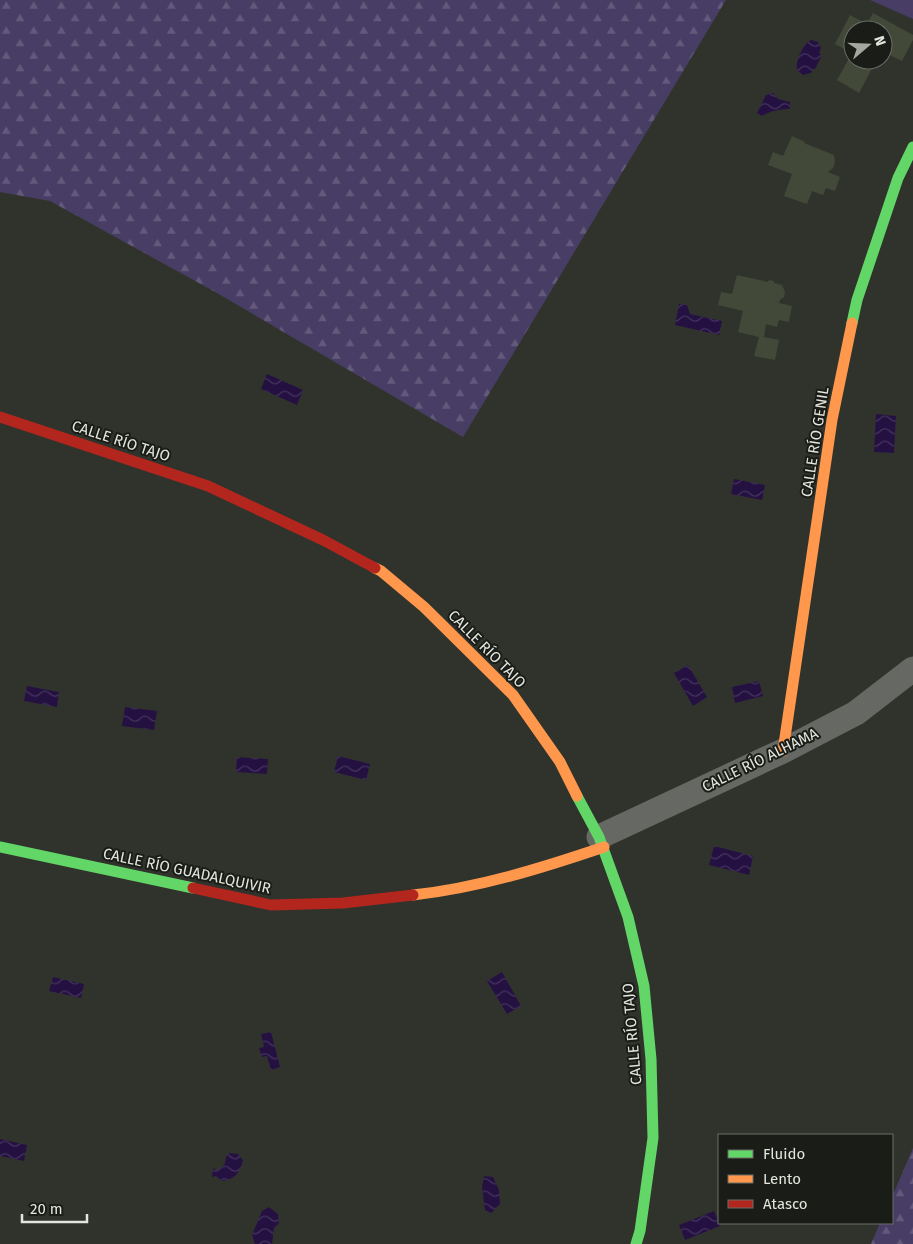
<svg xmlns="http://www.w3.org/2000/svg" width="913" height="1244" font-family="'Fira Sans',sans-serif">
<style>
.green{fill:#483d65}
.forest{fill:url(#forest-firs)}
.water{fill:url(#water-waves)}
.building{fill:#434939;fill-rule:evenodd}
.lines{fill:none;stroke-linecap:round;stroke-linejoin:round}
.street{stroke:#666963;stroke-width:25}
.fast{stroke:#63d668;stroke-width:11}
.slow{stroke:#ff974d;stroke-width:11}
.jam{stroke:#b3261e;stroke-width:11}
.labels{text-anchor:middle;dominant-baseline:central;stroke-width:4;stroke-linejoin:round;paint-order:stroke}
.street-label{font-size:15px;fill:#e2e6de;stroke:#1a1c17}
</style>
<defs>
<pattern id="forest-firs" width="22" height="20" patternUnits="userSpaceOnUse" patternTransform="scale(1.25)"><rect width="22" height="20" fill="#483d65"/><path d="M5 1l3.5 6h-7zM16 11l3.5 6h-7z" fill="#62597b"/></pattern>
<pattern id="water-waves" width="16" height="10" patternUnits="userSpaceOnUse" patternTransform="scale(1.25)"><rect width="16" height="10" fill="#241142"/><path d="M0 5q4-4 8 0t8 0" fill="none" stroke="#44345d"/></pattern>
</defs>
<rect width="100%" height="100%" fill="#30332c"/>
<path class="green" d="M870 0H913V19Z"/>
<path class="forest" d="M0 0H726L463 437 217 293 50 201 0 192Z
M913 1148V1244H871L880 1223H892V1197Z"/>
<path class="water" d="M811 40 818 42 821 48 819 53 822 55 815 69H813L811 73 803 75 797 70C795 62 803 44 811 40Z
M773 93 778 99 790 102V108L789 109C780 109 770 111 762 116L757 113 766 95Z
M679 304 687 305 690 314 722 321 719 335 675 325Z
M267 374 303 390 297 405 261 389Z
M876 414 896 416 894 453 874 452Z
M734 479 765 485 762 500 731 494Z
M688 665 707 697 693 706 674 673Z
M759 681 763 696 735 703 732 687Z
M27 686 59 692 57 707 24 701Z
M125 707 157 711 154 730 122 726Z
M338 756 370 764 366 780 334 772Z
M237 757 268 759 267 774 236 772Z
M714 846 753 856 749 875 709 865Z
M502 972 521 1006 507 1014 487 981Z
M53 977 84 984 81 998 49 991Z
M271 1032 280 1067 271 1070 267 1056 262 1057 259 1048 264 1047 261 1034Z
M0 1139 27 1145 24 1161 0 1156Z
M230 1153 238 1154 243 1160C240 1173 235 1179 222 1181L216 1176 212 1177 213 1168 216 1170C224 1168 225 1164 226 1157Z
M484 1176 493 1177 499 1190 500 1204 491 1213 485 1210 482 1187Z
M269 1207 278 1214 279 1223 274 1228 272 1244H255L252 1235 262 1211Z
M714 1211 720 1226 685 1240 679 1225Z"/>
<path class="building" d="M873 13 913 35V40L902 61 888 54 883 64 876 61 859 93 837 80 852 53 835 44 850 15 867 24ZM853 30H883V60H853Z
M792 136 805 142 804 143 834 155 835 162 833 168 828 172 840 177 835 191 826 188 823 195 812 191 807 204 784 196 792 174 768 165 773 152 783 156Z
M737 275 768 282 769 280 774 281V283L782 285 785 292 784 297 780 300 779 303 792 306 789 322 779 320 777 327 766 324 764 337 779 340 775 360 754 356 759 337 738 332 743 311 718 305 721 292 732 294Z"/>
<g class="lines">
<path class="street" d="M599 837 783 751 856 713 913 669"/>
<path class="fast" d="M852 323 857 300 898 178 913 147
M577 796 599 837 628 917 644 986 651 1059 653 1138 640 1231 636 1244
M0 847 193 888"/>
<path class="slow" d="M375 568 381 571 424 607 513 695 560 762 577 796
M783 751 832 420 852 323
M413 895C478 888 542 868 604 847"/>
<path class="jam" d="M0 417 208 486 323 540 375 568
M193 888 271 905 343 903 413 895"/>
</g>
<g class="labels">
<g class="street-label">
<text transform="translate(121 441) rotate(18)">CALLE RÍO TAJO</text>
<text transform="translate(815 442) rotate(-81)">CALLE RÍO GENIL</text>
<text transform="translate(487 649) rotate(45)">CALLE RÍO TAJO</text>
<text transform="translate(760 760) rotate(-26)">CALLE RÍO ALHAMA</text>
<text transform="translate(187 871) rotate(12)">CALLE RÍO GUADALQUIVIR</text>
<text transform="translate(632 1034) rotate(-95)">CALLE RÍO TAJO</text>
</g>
</g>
<rect x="718" y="1134" width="175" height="90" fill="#1a1c17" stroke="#6a6d67"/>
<rect x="728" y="1150" width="25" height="8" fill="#63d668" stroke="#6a6d67"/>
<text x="763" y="1159" font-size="15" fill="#e2e6de">Fluido</text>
<rect x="728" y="1175" width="25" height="8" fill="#ff974d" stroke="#6a6d67"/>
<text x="763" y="1184" font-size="15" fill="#e2e6de">Lento</text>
<rect x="728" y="1200" width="25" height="8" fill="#b3261e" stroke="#6a6d67"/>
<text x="763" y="1209" font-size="15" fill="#e2e6de">Atasco</text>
<g transform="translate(868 45) rotate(71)"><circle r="24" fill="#1a1c17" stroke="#6a6d67"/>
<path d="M0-4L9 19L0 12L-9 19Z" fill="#a4a7a0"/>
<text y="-8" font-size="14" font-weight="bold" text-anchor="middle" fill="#e2e6de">N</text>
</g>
<path d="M22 1214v8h65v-8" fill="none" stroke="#e2e6de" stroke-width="2.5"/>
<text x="30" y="1214" font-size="15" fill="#e2e6de" stroke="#1a1c17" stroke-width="4" paint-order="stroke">20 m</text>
</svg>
